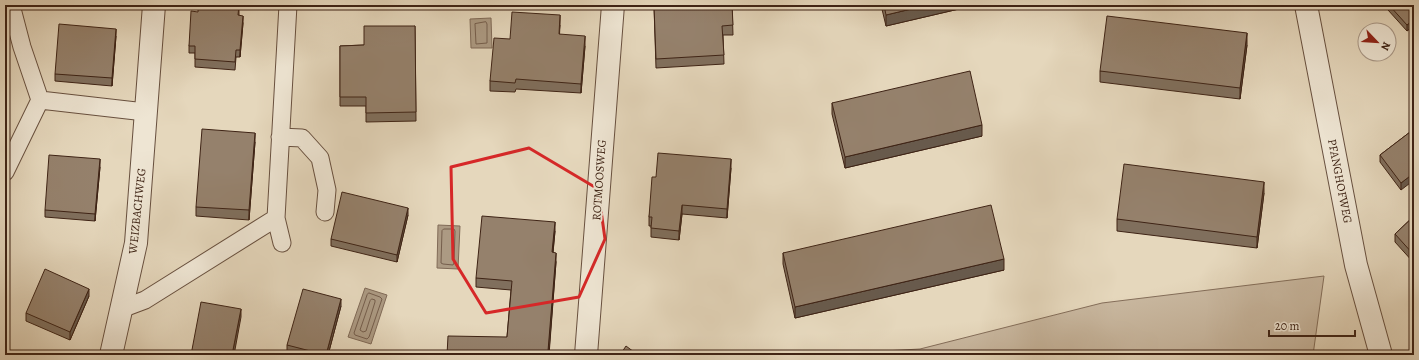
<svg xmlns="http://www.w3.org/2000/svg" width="1419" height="360" font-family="Alegreya,serif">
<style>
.green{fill:#c9b8a0;stroke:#846e5a}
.water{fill:#ac9a83;stroke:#806a57}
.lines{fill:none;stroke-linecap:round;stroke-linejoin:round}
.shore{stroke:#755e4c;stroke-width:1}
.service-casing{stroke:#68503f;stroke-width:19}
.minor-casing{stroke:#68503f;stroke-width:24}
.service{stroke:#eee5d3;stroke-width:17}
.minor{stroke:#eee5d3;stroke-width:22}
.wall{fill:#806f5d;stroke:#3e2315}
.shaded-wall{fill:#685a4c;stroke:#3e2315}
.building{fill:#95816c;stroke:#3e2315}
.marked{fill:none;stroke:#d62828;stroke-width:3;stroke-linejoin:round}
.labels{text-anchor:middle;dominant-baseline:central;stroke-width:4;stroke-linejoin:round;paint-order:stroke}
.street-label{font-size:12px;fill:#3e2315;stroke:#eee5d3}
</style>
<rect width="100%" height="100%" fill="#e5d7bc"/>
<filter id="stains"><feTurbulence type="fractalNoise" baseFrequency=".005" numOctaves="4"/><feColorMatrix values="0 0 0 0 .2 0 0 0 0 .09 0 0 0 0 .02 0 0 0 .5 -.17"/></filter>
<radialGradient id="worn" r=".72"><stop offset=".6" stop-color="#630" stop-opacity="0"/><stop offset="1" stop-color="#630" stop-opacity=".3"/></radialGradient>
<path class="green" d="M1324 276 1313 355H812L920 349 1102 303Z"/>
<path class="water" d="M491 18 492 48H471L470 19Z
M438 225 460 226 458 269 437 268Z
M365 288 387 295 371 344 348 337Z"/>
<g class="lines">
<path class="shore" d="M486 22 487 24V43L476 44 475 24Z
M444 229H454L455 231 454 263 453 265 443 264 441 263 442 231Z
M369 293 380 297 382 299 369 337 367 339 355 335 354 333 367 295Z
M372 299 375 300V302L366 331 363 332 360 330 370 301Z"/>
<g class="service-casing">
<path id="service" d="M40 100 145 112
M280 137 302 138 320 158 327 190 325 212
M5 172 40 100 22 47 11 5
M276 218 282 243
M121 309 145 300 276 218 288 5"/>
</g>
<g class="minor-casing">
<path id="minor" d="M1306 5 1356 265 1381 355
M111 355 136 243 154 5
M586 355 613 5"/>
</g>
<use href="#service" class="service"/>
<use href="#minor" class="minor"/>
</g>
<path class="wall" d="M239 5V15L243 23 240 57H236L235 70 195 67V53H189V46L198 12Z
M671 5H732L733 35H723L724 64 656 68 654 6Z
M881 5H976L886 26Z
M1387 5H1414V31L1412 27 1407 31 1388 10V7Z
M560 25 559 34 585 46 581 93 516 89 515 92 490 91V81L510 39Z
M415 26 416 121 366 122V106H340V46L364 45Z
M116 36 112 86 55 81V74Z
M1247 45 1240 99 1100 82V71Z
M832 103 982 136 845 168 832 114Z
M1414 129 1401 190 1380 162V155Z
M255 142 249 220 196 216V207Z
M100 167 95 221 45 217V210Z
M731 168 727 218 682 214 679 240 651 237V226H649V217L656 177Z
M1264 193 1257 248 1117 231V219Z
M408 215 397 262 331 246V239Z
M1414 216V263L1395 242V234Z
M555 231 553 253 556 262 549 351 552 355 507 337 511 290 476 287V278Z
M783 253 1004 270 795 318 783 264Z
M89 296 70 340 26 321V313Z
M341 306 328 355H298L287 352V345Z"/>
<path class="shaded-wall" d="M928 5H976L886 26V15Z
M560 15V25L559 44V34Z
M243 16V23L240 57V50Z
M1412 21V27L1407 31V25Z
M116 29V36L112 86V78Z
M1247 33V45L1240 99V88Z
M585 36V46L581 93V84Z
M982 125V136L845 168V157Z
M255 133V142L249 220V210Z
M100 159V167L95 221V214Z
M731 159V168L727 218V209Z
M1414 173V180L1401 190V183Z
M1264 182V193L1257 248V237Z
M682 205V214L679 240V231Z
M408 208V215L397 262V255Z
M555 222V231L552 261V252Z
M556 253V262L549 355 548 351Z
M1004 259V270L795 318V307Z
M89 289V296L70 340V332Z
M341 299V306L328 355H326Z
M241 309V317L234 355H232Z"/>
<path class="building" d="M198 5H239L238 15 243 16 240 50H236L235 62 195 59V46H189L191 11 198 12Z
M673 5H732L733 25 722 26 724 55 656 59 654 6Z
M884 5H928L886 15Z
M1389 5H1414V25L1412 21 1407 25Z
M512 12 560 15 559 34 585 36 581 84 516 79 515 83 490 81 494 38 510 39Z
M1107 16 1247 33 1240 88 1100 71Z
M59 24 116 29 112 78 55 74Z
M364 26H415L416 112 366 113V97H340V46L364 45Z
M970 71 982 125 845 157 832 103Z
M202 129 255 133 249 210 196 207Z
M1414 129V173L1401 183 1380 155Z
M658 153 731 159 727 209 682 205 679 231 651 228 652 217H649L652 177H656Z
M49 155 100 159 95 214 45 210Z
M1124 164 1264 182 1257 237 1117 219Z
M342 192 408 208 397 255 331 239Z
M991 205 1004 259 795 307 783 253Z
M482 216 555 222 552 252 556 253 548 351 552 352V355H447L448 336 507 337 512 281 476 278Z
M1414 216V255L1395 234Z
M45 269 89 289 70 332 26 313Z
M303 289 341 299 326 355 287 345Z
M201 302 241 309 232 355H191Z
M626 346 638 355H620Z"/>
<path class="marked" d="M529 148 598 189 605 239 579 297 486 313 453 259 451 167Z"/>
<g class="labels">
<g class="street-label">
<text transform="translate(599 180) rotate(-86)">ROTMOOSWEG</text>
<text transform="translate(1340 181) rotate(79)">PFANGHOFWEG</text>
<text transform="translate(137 211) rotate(-84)">WEIZBACHWEG</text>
</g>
</g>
<rect width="1419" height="360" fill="none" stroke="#e5d7bc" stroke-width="20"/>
<rect x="6" y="6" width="1407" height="348" fill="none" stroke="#3e2315" stroke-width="2"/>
<rect x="10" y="10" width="1399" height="340" fill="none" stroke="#3e2315"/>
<g transform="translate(1377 42) rotate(115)"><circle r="19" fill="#eee5d3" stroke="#a89787"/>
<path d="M0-3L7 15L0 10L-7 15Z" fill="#8f2418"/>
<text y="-6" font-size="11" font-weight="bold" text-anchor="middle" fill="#3e2315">N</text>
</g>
<path d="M1269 330v6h86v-6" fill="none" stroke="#3e2315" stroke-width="2"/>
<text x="1275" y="330" font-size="12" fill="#3e2315" stroke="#eee5d3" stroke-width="3" paint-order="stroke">20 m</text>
<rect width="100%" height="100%" filter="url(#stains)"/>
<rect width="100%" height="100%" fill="url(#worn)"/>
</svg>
